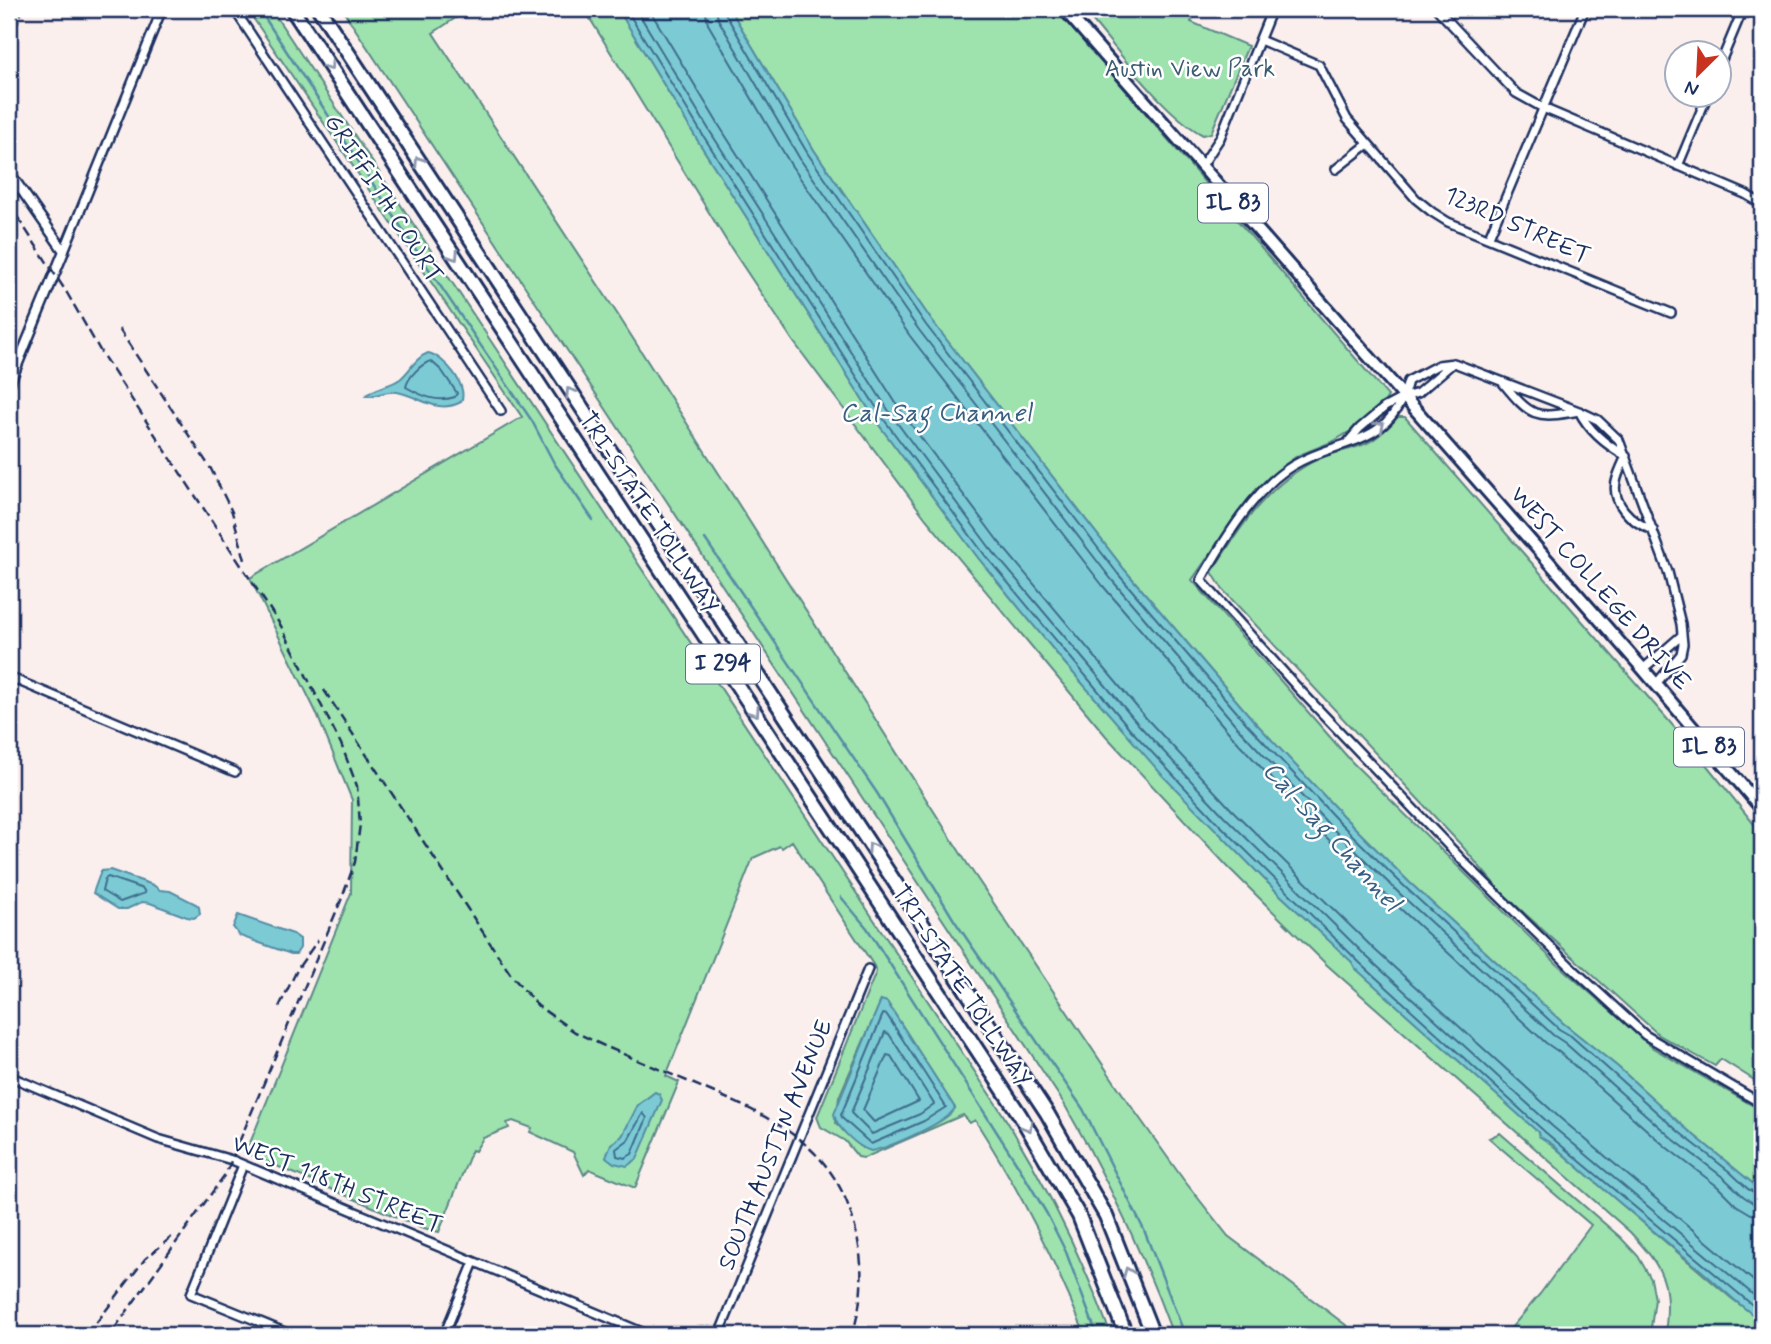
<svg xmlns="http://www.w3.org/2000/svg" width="1771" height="1344" font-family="Mynerve,sans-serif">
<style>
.green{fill:#9ee2ae;stroke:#5c8886;stroke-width:2;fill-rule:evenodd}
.water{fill:#7bcbd4;stroke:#558da5;stroke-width:2}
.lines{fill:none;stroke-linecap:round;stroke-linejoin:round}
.shore{stroke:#416d8d;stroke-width:2}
.stream{stroke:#558da5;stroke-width:2.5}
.minor-casing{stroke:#1b2f5e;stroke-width:12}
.tertiary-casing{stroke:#1b2f5e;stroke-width:13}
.primary-casing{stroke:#1b2f5e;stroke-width:16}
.motorway-casing{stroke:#1b2f5e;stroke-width:18}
.minor{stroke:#fff;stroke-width:7}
.tertiary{stroke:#fff;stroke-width:8}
.primary{stroke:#fff;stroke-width:10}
.motorway{stroke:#fff;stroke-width:12}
.rail{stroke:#1b2f5e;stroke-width:2.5;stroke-dasharray:10 5;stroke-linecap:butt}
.oneway{stroke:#8d97ae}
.labels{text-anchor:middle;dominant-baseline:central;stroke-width:5;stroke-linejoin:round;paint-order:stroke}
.shield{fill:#fff;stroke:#5f6d8e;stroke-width:2}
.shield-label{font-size:23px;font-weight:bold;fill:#1b2f5e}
.park-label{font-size:24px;fill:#3c5c72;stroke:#fff}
.street-label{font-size:24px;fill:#1b2f5e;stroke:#fff}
.water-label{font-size:26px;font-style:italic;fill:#385e81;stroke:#fff}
</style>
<rect width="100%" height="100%" fill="#fbefee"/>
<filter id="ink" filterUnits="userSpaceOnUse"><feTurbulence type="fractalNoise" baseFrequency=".0143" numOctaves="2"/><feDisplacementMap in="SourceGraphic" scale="14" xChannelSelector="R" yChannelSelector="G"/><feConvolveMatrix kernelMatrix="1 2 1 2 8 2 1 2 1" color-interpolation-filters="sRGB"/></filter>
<g filter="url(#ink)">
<path class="green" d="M247 9H271L1002 1113C1046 1184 1082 1257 1111 1335H1085C1055 1259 1019 1189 975 1120L970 1123 963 1115 864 1158 858 1157 845 1141 821 1127 817 1117 876 972 874 966 792 841 782 848 780 846 753 858 666 1076 679 1082 635 1188 589 1169 584 1175 573 1152 530 1132 532 1128 513 1121 507 1123 509 1128 483 1138 475 1151 472 1150 439 1232 420 1227 246 1153 351 893 352 800 316 712 250 578 522 417ZM881 1001 887 1002 955 1108 862 1148 836 1123 839 1097Z
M342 9H469L433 33 618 315 970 868 1126 1099 1183 1179 1228 1236 1359 1335H1173C1143 1254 1107 1177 1063 1102Z
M584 9H618L698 141 879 425 979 559 1062 660 1164 776 1275 890 1352 962 1355 968 1538 1132 1539 1136 1551 1144 1731 1298 1762 1321V1335H1665C1671 1284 1665 1270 1630 1232L1327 965 1228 867 1106 736 926 519 793 341 729 245Z
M730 9H1056L1388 396 1384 403 1352 430 1334 441 1297 456 1272 475 1248 500 1192 580 1352 762 1556 963 1653 1048 1762 1111V1191L1684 1127 1618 1067 1563 1023 1409 882 1343 816 1253 720 1124 569 932 321 814 150Z
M1083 9H1197L1191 22 1248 46 1211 133 1203 135C1162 113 1114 45 1083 9Z
M1398 417H1405L1701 758 1762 834V1085L1721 1059 1715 1066 1659 1035 1501 892 1462 846 1223 590 1212 572C1240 527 1268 483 1318 459 1334 452 1356 449 1369 442 1381 436 1389 426 1398 417Z
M1500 1133 1620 1237 1638 1256 1651 1279 1655 1299 1650 1335H1505L1540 1294 1591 1225 1489 1138Z"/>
<path class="water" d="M618 9H730L814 150 932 321 1124 569 1253 720 1343 816 1409 882 1563 1023 1618 1067 1684 1127 1762 1191V1321C1738 1306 1718 1284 1696 1266 1647 1226 1599 1186 1552 1144L1539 1136 1538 1132 1355 968 1352 962 1275 890 1163 776 1062 660 979 559 879 425 698 141Z
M428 353C444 356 469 386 461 402 436 415 420 396 397 392 386 390 375 397 365 396 375 387 389 387 400 379 410 371 415 358 428 353Z
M110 870 153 885 160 890 170 891 196 904 199 907 200 914 194 918 187 917 150 903 142 902 127 909H118L93 893 101 871Z
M238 915 293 934 300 939V948L296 954H291L240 936 233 927Z
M881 1000 887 1002 955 1108C948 1122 888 1148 871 1151 857 1147 836 1127 834 1114Z
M655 1092 659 1094 662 1100 637 1159 627 1166 614 1163 606 1157 611 1144 622 1136 638 1105Z"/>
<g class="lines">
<path class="shore" d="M626 9 704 137 885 421 984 554 1131 730 1217 822 1360 963 1545 1132 1762 1313
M636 9 711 133 892 416 990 548 1138 724 1224 816 1367 957 1552 1126 1762 1302
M649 9 720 127 901 411 998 541 1146 718 1232 810 1375 950 1560 1118 1762 1288
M705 9 708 24 791 165 910 336 1103 586 1232 736 1323 834 1392 901 1546 1043 1559 1052 1666 1147 1717 1186 1736 1205 1751 1214 1762 1215
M716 9 718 19 800 159 919 330 1111 579 1240 730 1331 827 1399 893 1553 1035 1565 1043 1673 1139 1724 1178 1743 1196 1753 1203 1762 1205
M724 9 726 15 808 154 926 325 1118 574 1247 724 1338 821 1405 887 1559 1029 1571 1036 1679 1132 1730 1172 1748 1189 1762 1196
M431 361 442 371 457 393 455 397C437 403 422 396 406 387 408 377 421 364 431 361Z
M108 877 143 889 145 893 120 902 102 891 105 879Z
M883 1014 887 1015 946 1107 924 1121 871 1144 843 1119 841 1115Z
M885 1032 889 1034 934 1104 920 1114 872 1134 851 1113Z
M887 1055 891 1056 919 1101 874 1122 863 1110Z
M643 1113 647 1118 632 1154 625 1158 617 1156 616 1149 628 1140Z"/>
<path class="stream" d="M259 9 418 253 532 421 554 463 593 520
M705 539 877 793 954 920 1083 1109 1144 1230 1185 1335
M841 897 867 928 1019 1167 1047 1214 1066 1252 1097 1335"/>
<g class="minor-casing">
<path id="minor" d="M234 9 501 411
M1437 9 1516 93 1543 108 1745 194 1762 204
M1260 40 1319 65 1347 119 1416 199 1432 212 1448 222 1671 313
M1718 69 1743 9
M1678 166 1708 94
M1201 167 1220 138 1272 9
M1336 169 1368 144
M1489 237 1585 9
M64 251 162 9
M1503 383C1531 417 1535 419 1579 411 1589 431 1606 445 1626 456 1623 463 1619 471 1617 478 1609 502 1632 523 1653 530
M1347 443 1360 428 1385 407 1404 397 1418 393 1453 363
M1643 669 1681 636
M9 677 235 772
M1656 684 1681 654 1683 644 1681 624 1668 572 1619 440 1598 420 1579 411 1454 363 1438 365 1408 381C1391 449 1339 437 1292 466 1254 489 1223 542 1201 580L1297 687 1466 864 1571 967 1645 1035 1762 1104
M9 1076 158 1139 232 1160 649 1335
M243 1165 191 1294 292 1335
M444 1335 474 1262
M719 1335 868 969"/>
</g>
<g class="tertiary-casing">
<path id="tertiary" d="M9 172 64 251 9 385"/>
</g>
<g class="primary-casing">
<path id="primary" d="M1064 9 1643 669 1762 809"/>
</g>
<g class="motorway-casing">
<path id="motorway" d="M292 9 1020 1115 1079 1216 1126 1335
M319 9 1047 1113 1106 1216 1153 1335"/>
</g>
<use href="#minor" class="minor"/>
<use href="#tertiary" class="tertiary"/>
<use href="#primary" class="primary"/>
<use href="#motorway" class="motorway"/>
<path class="rail" d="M9 43 23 9
M9 204 67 293 102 354 281 626 341 744 357 786 360 824 355 862 342 898 226 1173 110 1335
M119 329 211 469 232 512 245 560
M324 690 511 975 538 1006 575 1032 600 1044C634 1059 669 1073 703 1088 780 1121 841 1149 858 1241 864 1272 862 1305 852 1335
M279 1007 298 968 318 940
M87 1335 145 1259 174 1235"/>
</g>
<defs><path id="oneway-chevron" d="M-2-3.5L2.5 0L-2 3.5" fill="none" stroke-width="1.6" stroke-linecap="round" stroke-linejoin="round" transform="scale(1.75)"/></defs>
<g class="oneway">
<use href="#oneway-chevron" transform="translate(329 66) rotate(57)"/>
<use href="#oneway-chevron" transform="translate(419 161) rotate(-123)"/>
<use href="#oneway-chevron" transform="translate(454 256) rotate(57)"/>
<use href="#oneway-chevron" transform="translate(570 392) rotate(-123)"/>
<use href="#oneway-chevron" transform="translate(1380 426) rotate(-40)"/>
<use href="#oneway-chevron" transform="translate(755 712) rotate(56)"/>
<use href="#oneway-chevron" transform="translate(872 847) rotate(-124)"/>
<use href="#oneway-chevron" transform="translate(1028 1127) rotate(60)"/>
<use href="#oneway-chevron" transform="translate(1128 1272) rotate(-112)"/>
</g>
</g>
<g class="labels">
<g class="shield">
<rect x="1198" y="183.5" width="70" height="39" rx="5"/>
<rect x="686" y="644.5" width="74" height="39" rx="5"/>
<rect x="1674" y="727.5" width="70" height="39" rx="5"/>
</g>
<g class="shield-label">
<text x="1233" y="203">IL 83</text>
<text x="723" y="664">I 294</text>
<text x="1709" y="747">IL 83</text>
</g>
<g class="park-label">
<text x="1190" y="69">Austin View Park</text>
</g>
<g class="street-label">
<text transform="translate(383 199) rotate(57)">GRIFFITH COURT</text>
<text transform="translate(1517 226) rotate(24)">123RD STREET</text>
<text transform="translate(648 513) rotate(57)">TRI-STATE TOLLWAY</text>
<text transform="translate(1600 589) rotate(49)">WEST COLLEGE DRIVE</text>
<text transform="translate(961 986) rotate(57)">TRI-STATE TOLLWAY</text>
<text transform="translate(776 1145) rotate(-68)">SOUTH AUSTIN AVENUE</text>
<text transform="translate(337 1185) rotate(22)">WEST 118TH STREET</text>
</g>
<g class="water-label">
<text x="936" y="414">Cal-Sag Channel</text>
<text transform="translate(1331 837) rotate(48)">Cal-Sag Channel</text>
</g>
</g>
<rect width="1771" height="1344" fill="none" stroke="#fff" stroke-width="35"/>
<rect x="18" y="18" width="1736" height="1309" fill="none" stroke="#1b2f5e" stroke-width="2.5" filter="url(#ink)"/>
<g transform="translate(1698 74) rotate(204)"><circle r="33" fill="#ffffff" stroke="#a4acbf" stroke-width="2"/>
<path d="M0-5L12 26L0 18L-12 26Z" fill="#c8321e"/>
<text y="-10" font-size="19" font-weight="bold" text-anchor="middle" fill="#1b2f5e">N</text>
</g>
</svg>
